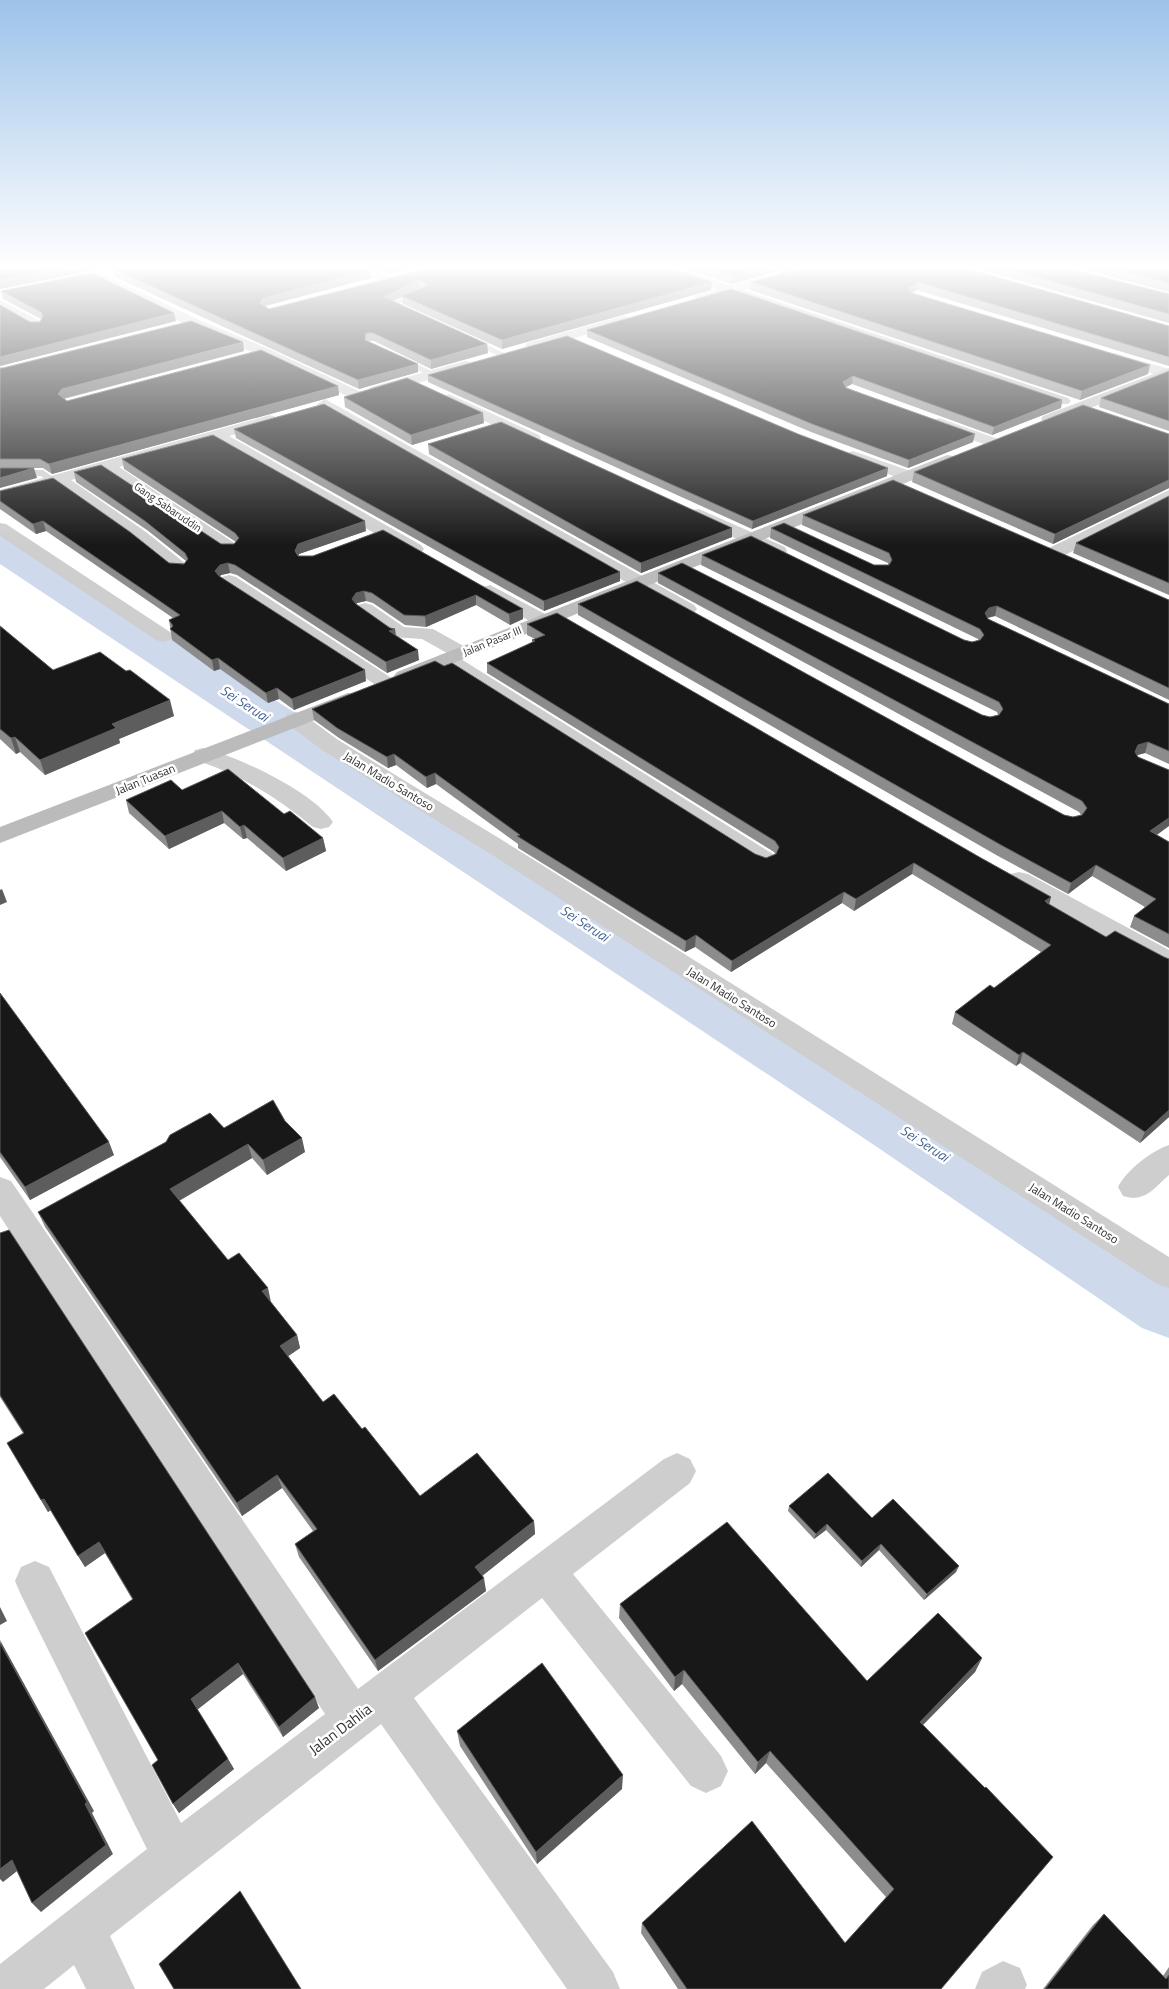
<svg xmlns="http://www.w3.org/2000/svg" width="1169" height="1989" font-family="'Titillium Web',sans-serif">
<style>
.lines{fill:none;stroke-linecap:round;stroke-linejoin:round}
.river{fill:#cedaec;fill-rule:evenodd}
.lane{fill:#cecece;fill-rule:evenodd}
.street{fill:#cecece;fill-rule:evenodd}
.secondary{fill:#bbb;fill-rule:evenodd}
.wall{fill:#8c8c8c}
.shaded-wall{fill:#5d5d5d}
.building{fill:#181818;stroke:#5d5d5d}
.labels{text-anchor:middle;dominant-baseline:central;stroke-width:5;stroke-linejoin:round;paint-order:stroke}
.far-street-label{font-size:11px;fill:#313131;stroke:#fff}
.street-label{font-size:12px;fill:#313131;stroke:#fff}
.water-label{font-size:14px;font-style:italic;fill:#426291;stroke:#fff}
.near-street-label{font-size:15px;fill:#313131;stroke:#fff}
</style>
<rect width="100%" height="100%" fill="#fff"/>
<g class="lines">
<path class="river" d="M0 533 15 536 1169 1264V1338L1142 1328 877 1147 0 564Z"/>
<path class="lane" d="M420 291 427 293 398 304 407 309V313H401L387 304Z
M465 337H471L506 354 499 356 465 341Z
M396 357H402L438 374 431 376 396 361Z
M0 470H43L59 481 50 483 41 476H0Z"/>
<path class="street" d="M54 267H69L88 278 82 282Z
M351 267H367L395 280 389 284 384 283Z
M798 267H816L814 270 706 301 701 302 694 298 696 295Z
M97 271 199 320 269 349 361 392 364 395 361 398H351L259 355 189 326 92 278 91 275 92 272Z
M0 300 42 322 44 325 42 328H32L0 310Z
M623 316 628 317 630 320 628 323 532 350 525 346 527 343Z
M1114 353 1169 369V376H1160L1109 360 1107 357Z
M465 361 470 362 472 365 470 368 376 395 368 390 371 387Z
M449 394 539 435 541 438 539 441H527L444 402 441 399 444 396Z
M325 399 694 605 697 609 694 613H680L320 407 317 404Z
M270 415 276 417 278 420 276 423 229 436 421 545 424 549 421 553H409L214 441 119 467 236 544 239 548 236 552H224L103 472 71 480 146 532 186 564 188 568 186 572H172L134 540 55 485 0 500V490Z
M939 418 998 439 1000 442 992 447 933 426 931 423 933 420Z
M853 451 913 472 915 476 913 480 907 481 847 459 845 456 847 453Z
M1169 490V502L1061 557H1047L1045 553 1047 549Z
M699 509 785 547 787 551 785 555H771L693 518 690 514 693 510Z
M0 523 6 524 170 632 173 636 170 640 163 642 156 640 0 536Z
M229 575 236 577 393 679 397 683 393 687 386 689 379 687 222 585 219 581 222 577Z
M490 585 551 617 554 621 551 625H537L483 595 480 591 483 587Z
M365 603 372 605 404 627 433 629 469 649 472 653 469 657 461 659 773 854 776 859 773 864 764 867 755 864 440 663 437 659 440 655 447 653 422 639 392 637 358 613 355 609 358 605Z
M295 712 303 714 338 740 507 843 1169 1257V1288L1157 1284 489 853 322 750 287 724 284 719 287 714Z
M203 748C239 757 312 791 333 822L329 827 321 829 313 827C276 797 240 774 195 760L192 755 195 750Z
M1019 872 1028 874 1169 950V970L1160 967 1010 886 1006 880 1010 874Z
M1169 1145V1175C1154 1188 1145 1203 1123 1196L1118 1187C1127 1170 1151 1151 1169 1145Z
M0 1177 11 1181 358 1689 664 1459 677 1453 690 1459 696 1471 690 1483 573 1574 721 1756 728 1771 721 1786 706 1793 691 1786 542 1598 414 1698 613 1972 620 1989H567L381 1724 110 1936 135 1989H86L74 1965 44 1989H0V1964L147 1849 21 1595 15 1581 21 1567 35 1561 49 1567 181 1823 325 1714 0 1216Z
M1003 1961 1020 1968 1027 1985 1025 1989H975L982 1972Z"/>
<path class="secondary" d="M657 267H674L1068 398 1071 401 1068 404H1058L659 270Z
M1169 368V377L1055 422H1043L1041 419 1043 416Z
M947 455 953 456 955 460 953 464 411 680 404 682 397 680 394 676 397 672Z
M348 693 356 694 359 699 356 704 0 843V827Z"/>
</g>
<path class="wall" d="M367 267H428L388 273Z
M433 267 712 282 711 290 502 349 403 304 402 297 393 301 487 344 488 353 431 369 374 341H367L418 364V372L359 389 115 277 113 269 371 278 265 306 269 309Z
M678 267H793L731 284Z
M961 267 1169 326V366L917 290 912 293 1148 374 1080 400 750 290 751 282Z
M971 267H1063L1169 294V323Z
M1074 267H1160L1169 269V292Z
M1 291 176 321 0 366V305L30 322H40L41 319 3 299Z
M587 330 1062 400 1061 408 992 435 852 384 846 387 973 442 908 468 811 432 587 337Z
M244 351 64 399 67 401 338 386 339 395 52 474 43 468H0V368H3Z
M1169 371V431L1099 407 1101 398Z
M428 375 887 476 752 529 428 382Z
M344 397 484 423 412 445 345 407Z
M234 429 620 581 544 611 236 438Z
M1169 434V488L1053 544 912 482 914 472Z
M428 444 732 528V537L641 573 429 454Z
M122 459 366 531 299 554V556H313L383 530 523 609V619L510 625 476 605 426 627 405 625 373 603 366 601 357 603 356 605 390 628 395 629 396 636 419 660 387 673 237 575 230 573 221 575 220 577 366 681 294 710 279 699 268 703 220 669 214 671 172 640 169 620 173 618 46 531 36 534 0 509V491L169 563 184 564 186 561 147 530 76 482 74 472 221 544H234L236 542 124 469Z
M1169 496V595L1073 553 1076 543Z
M803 515 1169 600V700L995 616 988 618V619L1169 704V764L1145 753 1137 755 1157 835 1169 842V948L1130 927 1134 916 1145 907 1092 876 1068 894 998 856 578 615V604L1064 815 1073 817 1081 815 1079 812 658 583V573L982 715 990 717 998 715 997 712 701 565 702 555 964 640 972 642 979 641 978 639 770 538 771 528 874 565H888V563L802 525Z
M527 624 981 858 1051 897 1049 905 1106 937 1164 957 1169 1117 1140 1143 1020 1063 1016 1066 952 1024 955 1012 994 988 1041 952 912 874 854 911 842 903 731 972 695 947 685 952 518 848V844L436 784 427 788 396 765 388 768 339 738 314 720 312 709 755 854 766 858 775 854 774 852 487 673V663L532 643V640L535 639 527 635Z
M0 626 53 670 174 716 119 739 120 743 45 775 20 752 16 754 0 739Z
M182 790 284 814 323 838 326 851 286 871 247 838 243 839 224 823 169 849 129 813 126 800Z
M0 993 114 1155 30 1200 0 1157Z
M285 1121 305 1152 267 1175 252 1158 179 1201 228 1260 271 1302 297 1335 300 1348 288 1356 323 1402 362 1429 420 1496 534 1521 535 1534 482 1576 486 1591 378 1671 299 1557 295 1544 313 1531 282 1488 242 1516 45 1227 38 1212 224 1128Z
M0 1233 319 1708 283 1737 243 1674 197 1709 228 1759 234 1769 179 1813 158 1760 132 1599 105 1553 85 1567 51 1510 48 1512 7 1443 23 1433 0 1397Z
M789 1506 872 1518 956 1572 924 1600 879 1550 861 1567 826 1530 814 1539 788 1511Z
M620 1604 867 1681 982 1658 975 1672 923 1725 942 1989H678L641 1933 642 1923 845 1943 886 1897 766 1763 755 1774 682 1684 674 1691 619 1618Z
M457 1731 622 1789 537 1864 460 1746Z
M1104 1914 1163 1976 1169 1967V1989H1043L1093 1925Z"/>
<path class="shaded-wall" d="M69 267H110L0 289V280Z
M387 267H428L388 273Z
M766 267H793L731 284 732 276Z
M370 271 371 278 265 306 260 303 263 298Z
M419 280V288L385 305 384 297Z
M712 282 711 290 502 349V340Z
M918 282 917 290 907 296 908 288Z
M174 313 176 321 0 366V357Z
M243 342 244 351 65 398 60 403 58 394 62 389Z
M487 344 488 353 431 369V360Z
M418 364V372L359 389 358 380Z
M1150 365 1148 374 1080 400 1082 391Z
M853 376 852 384 842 389 843 382Z
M338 386 339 395 52 474 49 464Z
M1062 400 1061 408 992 435 994 427Z
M483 413 484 423 412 445 411 435Z
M975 434 973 442 908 468 909 460Z
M34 468 37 478 0 488V478Z
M888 468 887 476 752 529 753 521Z
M1169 480V488L1053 544 1055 534Z
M43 521 46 531 36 534 33 524Z
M365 521 366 531 299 554 296 561 295 551 298 544Z
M732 528V537L641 573V563Z
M228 563 230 573 221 575 217 581 215 571 220 565Z
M620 572V581L544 611V601Z
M364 591 366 601 357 603 353 609 352 599 356 593Z
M476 595V605L426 627 425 616Z
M997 606 995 616 986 618 985 613 989 608Z
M523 609V619L510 625 509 614Z
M395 629 396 639 389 631Z
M418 650 419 660 387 673 386 662Z
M218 658 220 669 214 671 212 660Z
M365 670 366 681 294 710 292 699Z
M277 688 279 699 268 703 266 693Z
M170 700 174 716 119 739 120 743 45 775 40 760 112 724Z
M15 737 20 752 16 754 11 738Z
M1148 742 1145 753 1134 756 1135 752 1138 745Z
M394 754 396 765 388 768 387 757Z
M435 773 436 784 427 788 426 777Z
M222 811 224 823 169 849 165 836Z
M1169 818V826L1146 843 1150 831Z
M244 825 247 838 243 839 240 827Z
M323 838 326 851 286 871 283 858Z
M914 863 912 874 854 911 856 899Z
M1096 865 1092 876 1068 894 1071 883Z
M2 889 7 902 0 905V890Z
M844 892 842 903 731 972 732 961Z
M1051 897 1048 908 1045 901Z
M696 935 695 947 685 952 686 941Z
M1023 1052 1020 1063 1016 1066 1019 1055Z
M1169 1110V1117L1140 1143 1145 1132Z
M302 1138 305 1152 267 1175 263 1160Z
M109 1142 114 1155 30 1200 25 1187Z
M248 1144 252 1158 175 1203 170 1189Z
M268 1288 271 1302 266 1305 262 1291Z
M297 1335 300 1348 284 1359 280 1346Z
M277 1475 282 1488 242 1516 237 1503Z
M44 1499 51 1510 48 1512 41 1500Z
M534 1521 535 1534 477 1580 475 1567Z
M827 1524 826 1530 814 1539 816 1534Z
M99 1542 105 1553 85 1567 78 1556Z
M881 1544 879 1550 861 1567 862 1561Z
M959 1566 956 1572 924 1600 927 1594Z
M484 1578 486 1591 378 1671 375 1660Z
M0 1607 7 1621 0 1625Z
M0 1640 94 1811 92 1813 113 1854 41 1912 32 1903Z
M982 1658 975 1672 913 1735 920 1722Z
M238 1663 243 1674 197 1710 191 1699Z
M684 1670 682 1684 674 1691 675 1677Z
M315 1697 319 1708 283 1737 279 1727Z
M770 1751 766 1763 755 1774 758 1762Z
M228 1759 234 1769 179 1813 173 1804Z
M623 1775 622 1789 537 1864 536 1852Z
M12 1860 21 1868 3 1882 0 1879V1869Z"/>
<path class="building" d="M0 267H69L0 280Z
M124 267H361L370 271 263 298 260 303 269 309 433 267H559L561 269 568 267H666L712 282 502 340 402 296 428 285 419 280 384 297 487 344 431 360 373 333H366L365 340 418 364 358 380 113 269Z
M703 267H766L732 276Z
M806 267H961L1169 326V357L918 282 908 288 912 293 1150 365 1082 391 751 282Z
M1000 267H1063L1169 294V314Z
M1105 267H1160L1169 269V283Z
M92 273 174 313 0 357V305L30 322H40L43 316 41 312 1 291Z
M731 289 1062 400 994 427 853 376 843 382 846 388 975 434 909 460 812 424 587 330Z
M191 321 243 342 62 389 58 394 67 401 261 350 338 386 49 464 40 459H0V368H3Z
M567 336 798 434 888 468 753 521 428 375Z
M1169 371V421L1101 398Z
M407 378 483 413 411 435 344 397Z
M324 404 620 572 544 601 234 429Z
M1083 405 1169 434V480L1055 534 914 472Z
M501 422 732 528 641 563 428 444Z
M213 435 365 521 298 544 295 551 298 556H313L383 530 523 609 509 614 476 595 425 616 404 615 372 593 364 591 356 593 352 599 356 604 390 628 395 629 389 631 418 650 386 662 235 565 228 563 220 565 215 571 219 576 365 670 292 699 277 688 266 693 218 658 212 660 170 629 173 626 169 620 180 615 43 521 33 524 0 501V491L53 478 130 532 169 563 184 564 188 559 185 553 145 521 74 472 101 465 221 544H234L239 538 235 533 122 459Z
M0 468H34L0 478Z
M893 480 1169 600V688L997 606 989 608 985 613 988 619 1169 704V751L1148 742 1138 745 1135 752 1138 757 1169 770V818L1150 831 1169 842V934L1134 916 1156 899 1096 865 1071 883 1001 845 578 604 637 581 1064 815 1073 817 1082 815 1087 808 1082 801 658 573 682 563 982 715 990 717 999 715 1003 709 999 702 702 555 751 536 964 640 972 642 980 640 984 635 980 629 771 528 784 523 874 565H889L892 560 889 553 803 515Z
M1169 496V583L1076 543Z
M557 613 981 858 1051 897 1045 901 1047 903 1106 937 1115 931 1164 957 1169 959V1110L1145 1132 1023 1052 1019 1055 955 1012 990 985 994 988 1051 945 914 863 856 899 844 892 732 961 696 935 686 941 517 836 520 835 435 773 426 777 394 754 387 757 337 728 312 709 435 661 444 666 452 663 755 854 766 858 776 854 779 847 775 841 487 663 535 641 532 640 545 635 527 624Z
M0 626 53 670 100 652 126 671 130 670 170 700 112 724 116 728 40 760 15 737 11 738 0 729Z
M228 769 284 814 290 811 323 838 283 858 244 825 240 827 222 811 165 836 126 800 171 780 182 790Z
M0 993 109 1142 25 1187 0 1152Z
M273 1100 285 1121 302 1138 263 1160 248 1144 170 1189 228 1260 239 1253 268 1288 262 1291 297 1335 280 1346 323 1402 334 1394 362 1429 365 1427 420 1496 477 1453 534 1521 475 1567 484 1578 375 1660 295 1544 317 1529 277 1475 237 1503 38 1212 166 1142 170 1135 210 1113 224 1128Z
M9 1230 315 1697 279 1727 238 1663 191 1699 228 1759 173 1804 152 1765 158 1760 85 1633 133 1599 99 1542 78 1556 44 1499 41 1500 7 1443 24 1433 0 1395V1233Z
M828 1473 872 1518 893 1499 959 1566 927 1594 881 1544 862 1561 827 1524 816 1534 789 1506Z
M727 1522 867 1681 938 1613 982 1658 920 1722 985 1788 986 1787 1053 1857 941 1989H687L642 1923 752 1821 845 1943 894 1889 770 1751 758 1762 684 1670 675 1677 620 1604Z
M0 1643 87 1802 85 1804 106 1845 32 1903 12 1860 0 1869Z
M542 1663 623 1775 536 1852 457 1731Z
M240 1891 301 1989H174L159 1964Z
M1104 1914 1166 1979 1169 1975V1989H1045Z"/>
<linearGradient id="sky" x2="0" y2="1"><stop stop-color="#9dc3ea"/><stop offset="0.49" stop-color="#fff"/><stop offset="1" stop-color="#fff" stop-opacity="0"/></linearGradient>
<rect width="1169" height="545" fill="url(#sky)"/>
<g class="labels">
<g class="far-street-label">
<text transform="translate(168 507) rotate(34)">Gang Sabaruddin</text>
<text transform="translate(492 641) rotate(-22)">Jalan Pasar III</text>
</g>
<g class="street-label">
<text transform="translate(145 779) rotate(-22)">Jalan Tuasan</text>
<text transform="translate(389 781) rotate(31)">Jalan Madio Santoso</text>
<text transform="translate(732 997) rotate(32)">Jalan Madio Santoso</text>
<text transform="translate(1074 1213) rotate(32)">Jalan Madio Santoso</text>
</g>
<g class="water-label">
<text transform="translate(245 703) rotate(33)">Sei Seruai</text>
<text transform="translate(585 923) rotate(33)">Sei Seruai</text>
<text transform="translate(925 1143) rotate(33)">Sei Seruai</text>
</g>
<g class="near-street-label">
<text transform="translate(340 1729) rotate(-37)">Jalan Dahlia</text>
</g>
</g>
</svg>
